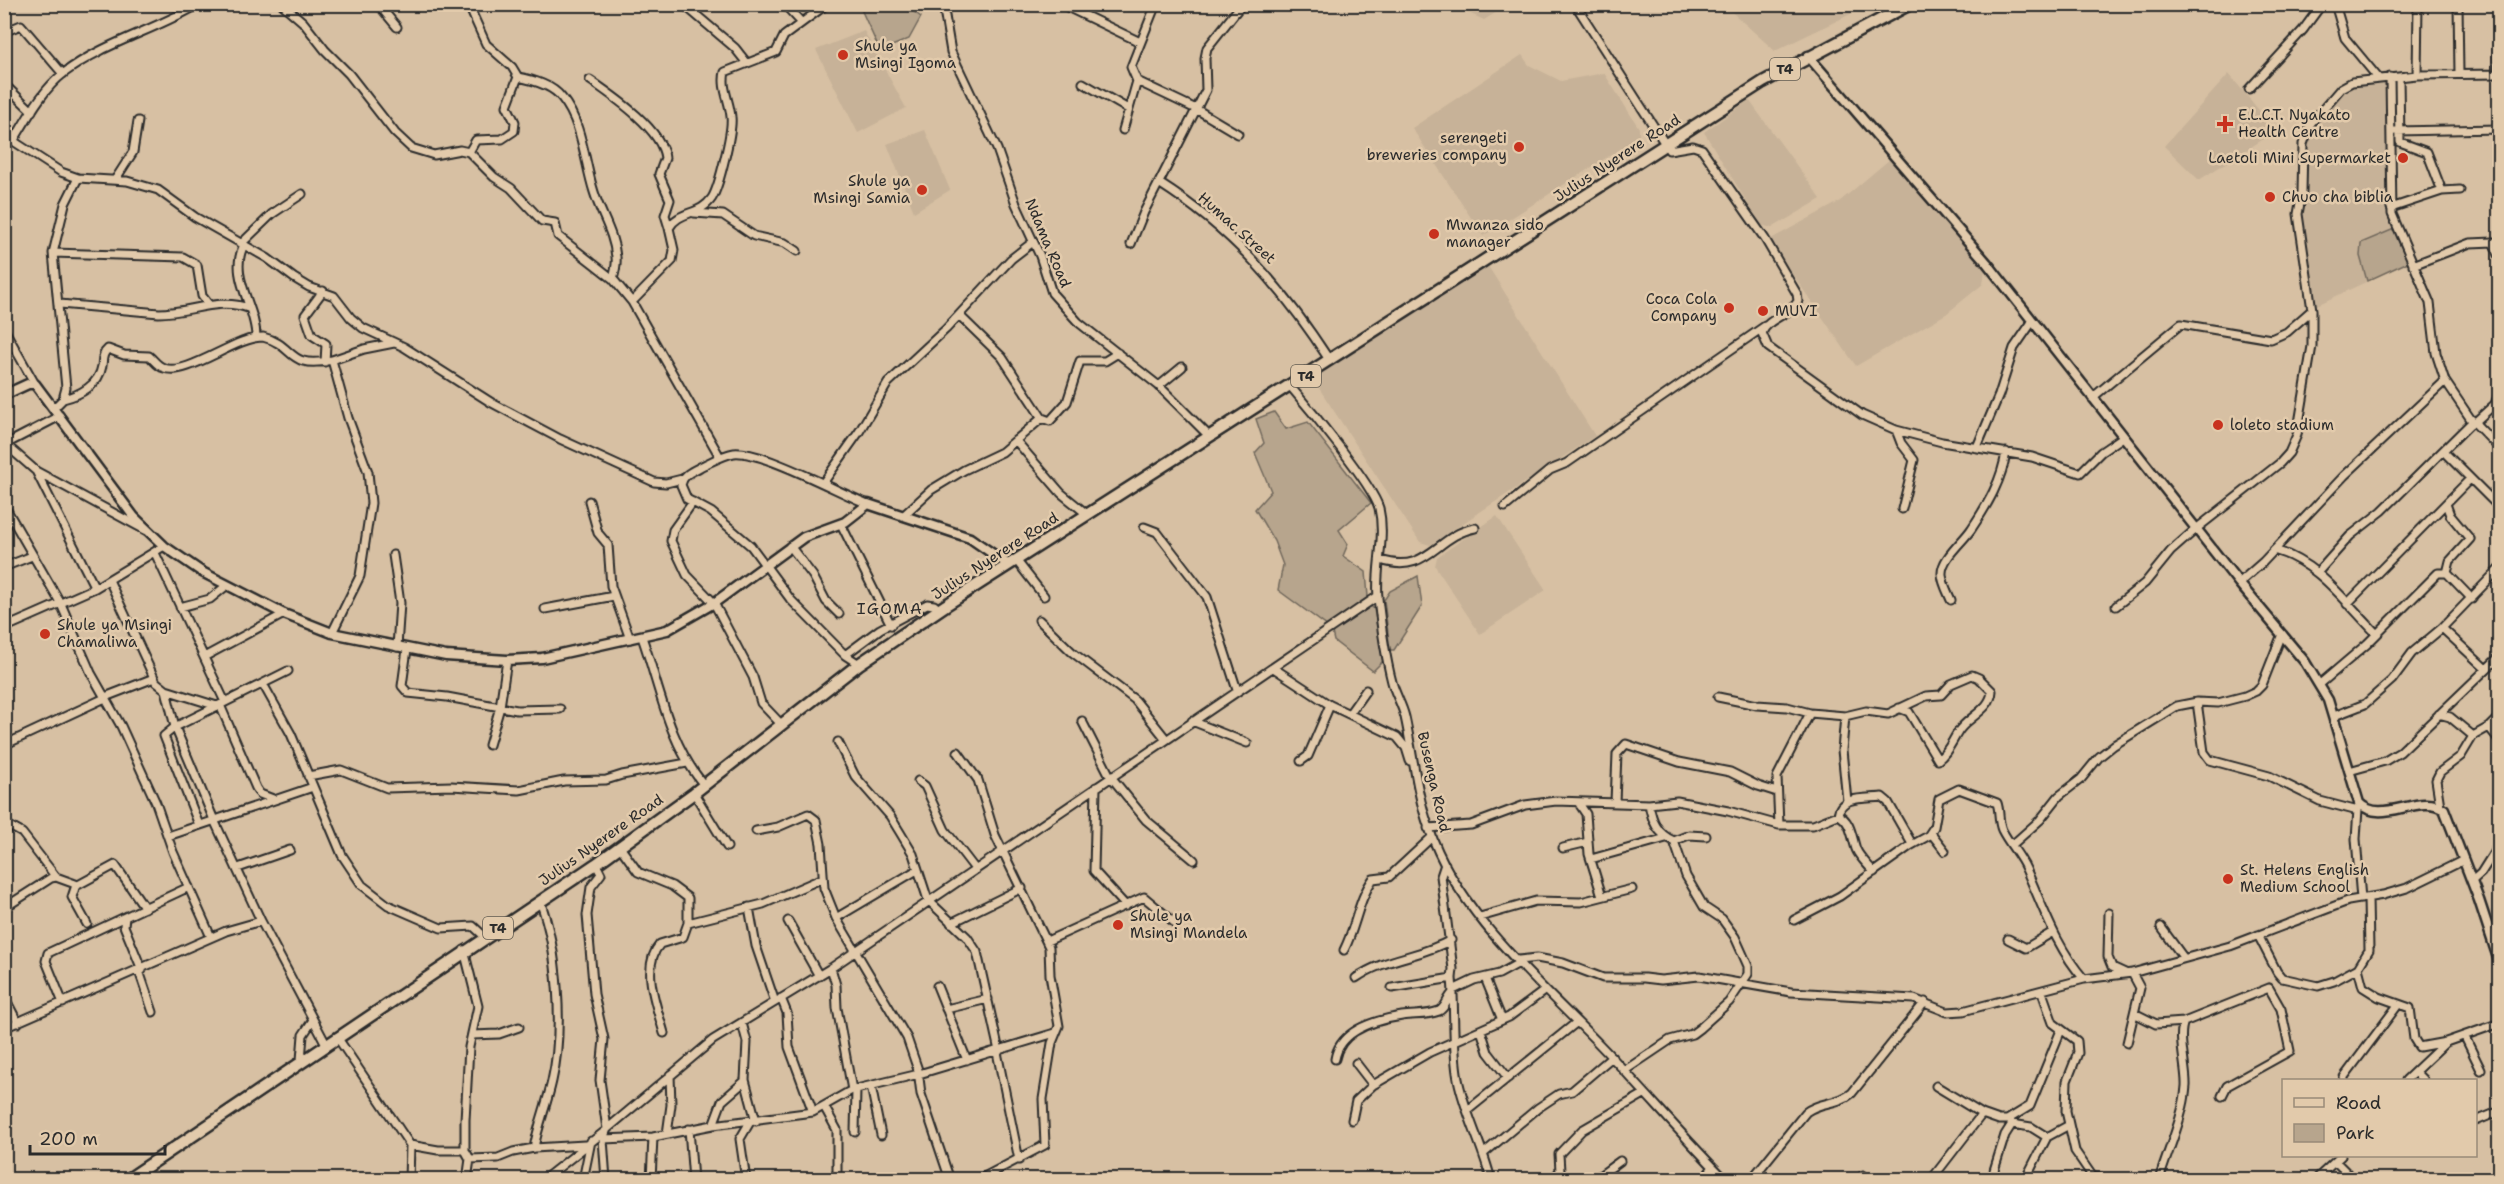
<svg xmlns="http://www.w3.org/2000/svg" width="2504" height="1184" font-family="'Shantell Sans',sans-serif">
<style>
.built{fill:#c7b298}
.green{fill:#b7a58d;stroke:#71685c;stroke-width:1.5}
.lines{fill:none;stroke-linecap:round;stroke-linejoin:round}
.minor-casing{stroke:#2b2b2b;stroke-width:11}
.major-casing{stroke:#2b2b2b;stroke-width:13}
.highway-casing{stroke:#2b2b2b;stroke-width:15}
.minor{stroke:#e2caab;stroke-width:7}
.major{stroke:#e2caab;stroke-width:8}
.highway{stroke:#e2caab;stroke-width:10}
.poi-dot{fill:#c8321e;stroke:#e2caab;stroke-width:2}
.labels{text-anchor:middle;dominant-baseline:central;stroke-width:5;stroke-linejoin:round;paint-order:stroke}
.shield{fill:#e2caab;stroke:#625b51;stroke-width:1.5}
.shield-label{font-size:14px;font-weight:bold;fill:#2b2b2b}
.poi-label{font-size:15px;fill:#2b2b2b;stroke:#e2caab;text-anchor:start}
.street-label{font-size:15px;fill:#2b2b2b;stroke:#e2caab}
.neighbourhood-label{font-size:16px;letter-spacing:1.5px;fill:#2b2b2b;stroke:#e2caab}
</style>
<rect width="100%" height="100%" fill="#d7c0a3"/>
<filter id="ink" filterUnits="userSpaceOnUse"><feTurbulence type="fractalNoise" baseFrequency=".0167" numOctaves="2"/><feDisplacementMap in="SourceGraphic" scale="12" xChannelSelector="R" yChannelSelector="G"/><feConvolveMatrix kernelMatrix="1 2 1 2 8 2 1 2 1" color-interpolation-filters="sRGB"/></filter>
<g filter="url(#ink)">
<path class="built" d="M1451 5H1508L1484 20Z
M1724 5H1869L1775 51Z
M864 31 906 108 858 133 816 50Z
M1522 55 1529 65 1561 81 1604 73 1639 128V137L1483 236 1412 128Z
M2229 74 2262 114 2270 135 2199 180 2164 146Z
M2387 82 2388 215 2408 262 2315 306 2302 220 2308 143 2344 88Z
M1749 100 1821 199 1772 228 1761 225 1704 132Z
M925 130 950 190 914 212 887 144Z
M1890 159 1985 270 1983 284 1946 314 1856 366 1769 240 1839 202Z
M1488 266 1595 436 1430 545 1420 542 1311 376Z
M1497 516 1546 590 1480 634 1435 566 1437 557Z"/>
<path class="green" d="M869 4 904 5 921 17 909 39 880 51 861 9Z
M2394 229 2408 262 2367 281 2360 256 2361 243Z
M1274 412 1286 429 1308 422 1371 503 1339 530 1348 544 1343 556 1366 572 1368 597 1327 626 1278 590 1283 565 1274 541 1255 509 1271 491 1255 453 1264 443 1256 419Z
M1418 576 1422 606 1394 650H1390L1384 600 1390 591Z
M1371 606 1374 609 1383 661 1373 671 1334 641 1332 632Z"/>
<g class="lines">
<g class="minor-casing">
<path id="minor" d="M282 4 303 22 325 50 349 74 395 133 411 148 434 155 460 150 469 152 494 177 511 188 542 221 555 223 558 236 613 279 632 302 720 457
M378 4 397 27
M468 4 486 44 512 67 518 77 507 106 515 122 514 131 502 139 476 140 469 152
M679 4 688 8 735 48 746 62
M784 4 801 22
M943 4 951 52 997 149 1016 204 1040 256 1052 293 1078 322 1159 386 1210 437
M1061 4 1140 42
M1156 4 1131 67 1137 81 1196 109 1238 134
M1575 4 1669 150 1693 146 1702 149 1765 239 1797 294 1798 301C1790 316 1768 317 1762 333L1768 347 1862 415 1896 430 1942 442 2032 457 2080 473 2101 452 2123 437
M2335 4 2345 38 2379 79
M2458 4 2459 74
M2498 4V74
M4 32 21 25 63 74
M2417 75 2418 4
M518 77C533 80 553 85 562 98 583 124 584 161 594 192 601 215 614 233 616 257 617 265 615 272 613 279
M2390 77 2392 214 2430 303 2436 353 2445 381 2470 418 2500 449
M2399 77 2400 142 2427 152 2442 191
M590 80C613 96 662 129 665 158L659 174 670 200 665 215 669 228
M1083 83 1128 109
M4 84 32 111
M2249 89 2303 30 2322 4
M1123 130 1137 81
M2395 131 2500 129
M4 135 61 172 78 178 127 181 158 190 195 217 267 258 294 278 309 287 334 296 351 318 363 328 404 347 492 403 560 439 654 482 666 483 682 479
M14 140C28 117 42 90 64 73 103 43 156 30 199 4
M115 180 133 152 138 121
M1159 183C1233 230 1283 288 1330 361
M2391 208 2442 191 2460 190
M694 213 723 215 754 236 785 243 797 251
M242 243 272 214 302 194
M1131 244 1144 212 1206 90 1205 58 1207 48 1242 4
M244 245C228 276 256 306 256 337
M53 253 183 257 197 265 202 296 209 305
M2413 265 2470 243 2493 242 2500 257
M323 291 305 315 312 335 326 344 325 362
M632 302 672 261 674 250 669 228C679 210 700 216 712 198 719 187 733 130 731 117 730 102 721 87 725 72L776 52 784 36 827 4
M60 304 159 313C190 313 219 297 248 308
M4 329 35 384
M1159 386 1182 367
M1290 386C1309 408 1372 484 1379 508 1386 538 1375 568 1378 598 1381 625 1385 655 1392 682 1395 694 1402 704 1405 717 1413 753 1416 792 1429 828 1457 913 1539 982 1600 1045 1643 1089 1682 1136 1726 1180
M2092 398 2181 324 2271 339 2287 332 2312 310
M63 399C80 395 99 385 102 366 103 359 102 354 108 349L124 355 149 356C154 360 157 366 164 368 187 377 235 337 263 337 296 345 286 370 332 360
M55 407 63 399 66 388 53 253 65 204 78 178
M1042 418 1050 421 1067 402 1080 361H1105L1118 353
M2474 423 2495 404 2500 391
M1896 430 1901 443 1914 460 1902 509
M1017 442 1061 493 1088 515
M4 443 36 471 145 530
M4 445 60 416
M1977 447 1999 395 2014 348 2032 322
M2444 452 2500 508
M36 471 95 588
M823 483 859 432 888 383 946 329 1011 259 1033 242
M589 501 598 533 608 545 611 586 630 639
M693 502 673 530 671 541 687 575 714 603 753 677 761 703 780 723
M2446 504 2450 515 2470 539 2450 561 2447 573
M4 505 61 604 91 673 121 726 156 803 173 852 211 937
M1505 507 1550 470 1567 463 1765 326
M905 514 931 490 964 470 1002 452 1042 418 1002 357 959 315
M841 524 891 625
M1144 527 1157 532 1207 597 1237 690
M790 546 813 576 826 601 839 614
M2274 550C2318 562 2345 602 2376 633
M155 553 225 702
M393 555 400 603 397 647
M1016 560 1044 596
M1381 560C1427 576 1436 535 1475 528
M4 567 32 556
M2318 572 2350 536 2382 511 2473 421
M109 580 156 682 166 690 217 706
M2239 583 2263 562 2344 476 2445 381
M1951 600C1948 593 1942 582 1942 574 1941 558 1964 541 1972 528 1988 504 2002 480 2006 452
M2347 604 2470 479
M2116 606 2145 583 2171 551 2196 529 2280 463 2289 453 2297 435 2312 346V310L2298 214 2302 192 2303 144 2311 123 2341 88 2352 82 2417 75 2500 74
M180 607 210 599 226 586
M545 609 614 596
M4 619 11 625
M1039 620 1072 652 1135 700 1166 739
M4 628 95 588 164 546
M2442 628 2486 669
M332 633 360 576 371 503 368 472 348 418 332 360 364 349 394 343
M642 637C660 688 668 742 704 785
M407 649 402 686 408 693 447 697 517 710 560 709
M845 655 880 629 927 604 934 605 940 610
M204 657 284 614
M859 664 845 655 791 600 751 546 711 512 687 499 681 485C683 474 692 472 700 467 711 462 722 455 734 453 761 450 840 493 868 504
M1275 669 1330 705 1397 737 1406 748 1410 761
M263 684 291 734 342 855 362 885 388 905 441 928 473 926 485 937
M2320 684 2367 644 2438 573H2447L2472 599
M166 690 175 727 214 820 261 921
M105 697 154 678
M1718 697 1757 705 1787 707 1810 713 1845 716 1866 711 1888 714 1926 696 1941 695 1951 684 1972 675 1979 678 1992 691C1991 710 1967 717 1958 732 1951 743 1949 751 1938 760L1909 712 1899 708
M2197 702 2204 752 2210 760 2269 776 2320 801 2358 811
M220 705 256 788 260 794 273 799
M1349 714 1366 690
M2439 714 2450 717 2473 736 2489 727
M1845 716 1842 750 1847 801
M2334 716 2365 704 2392 680 2412 653 2442 628 2500 568
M2500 716 2489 727 2500 741
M1082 721 1111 778
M1192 721 1247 743
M838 742 855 776 890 816 901 834 913 854 928 900 967 937 977 952 999 1051
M4 745 105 698
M489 745 500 707 507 660
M958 752 978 780 995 835 1049 947 1050 975 1059 1026 1052 1043 1043 1099 1045 1145 978 1180
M1301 761 1308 756 1330 705
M2349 771 2385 761 2400 752 2500 656
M308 776 341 770 387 788 451 786 519 790 564 781 606 780 622 775 687 763
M1112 778 1146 820 1194 860
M918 781 925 786 945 830 975 869
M1096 787 1094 871 1126 906
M694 793 727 847
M1578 802 1586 814 1589 854 1602 896
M1615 802 1617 754 1626 744 1679 762 1730 772 1758 786 1777 792
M2440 806 2436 780 2440 772 2461 756 2473 736
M2358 809 2356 839 2361 899
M1838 815C1840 795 1867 799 1882 797L1888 802 1912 844
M4 823 22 833 56 877
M199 825 164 736 175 727 288 671
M1779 825 1777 777 1810 713
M1428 828 1471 825 1525 805 1556 801 1649 804 1677 801 1728 811 1779 825H1813L1838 815C1851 820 1852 838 1856 849 1859 857 1869 866 1874 872
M756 831 778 827 808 814 816 820 821 844 824 888 836 918 907 1038 918 1070 921 1094 950 1180
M1931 833 1945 851
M168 836 313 787
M1674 841 1689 835 1706 836
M2012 845 2040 820 2059 796 2081 779 2099 757 2114 745 2177 706 2197 702 2218 703 2245 696 2256 691 2262 685 2282 634
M620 847 638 872 672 886 688 898V923L683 937 660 944C640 967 657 1007 664 1033
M1563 848 1588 842
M1591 859 1666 838
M596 864 601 874 591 887 587 915 594 994 604 1039 600 1080 607 1129
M1445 864 1441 876 1453 969 1452 978C1455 1011 1452 1047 1458 1079 1465 1114 1483 1146 1491 1180
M238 868 290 850
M2472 881 2481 873 2500 843
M76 885 72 897 87 924
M2368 898 2369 950 2358 968 2363 987 2379 997 2410 1008 2414 1039 2419 1047 2446 1042
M749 907 756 946 775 1002
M4 908 51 878 56 877 78 885 115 865 145 908
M2109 913 2108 957 2112 967 2125 973
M125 917 124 926 142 970
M1480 917 1536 901 1581 902 1632 889
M836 918 917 870
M1794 920 1840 896 1910 846 1928 836 1934 827 1939 799 1959 789 1997 803C2000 811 1998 821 2002 830 2009 844 2020 855 2026 869 2044 909 2056 947 2084 979
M788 921 819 976
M688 923 763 904 821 879
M951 923 1022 888
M2161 927 2183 957
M2258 935 2277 972 2282 978 2318 986 2334 981 2358 968
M2008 939 2026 948 2053 932
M1047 941 1144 897 1175 923
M464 950 478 1006 469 1047 465 1120V1150L470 1159 467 1180
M1344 950C1356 927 1358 900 1373 879L1389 877 1432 837
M1519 960 1537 958 1563 963 1603 978H1644L1661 980 1699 976 1791 992 1914 999 1947 1012 1963 1011 2084 979 2132 973 2230 946 2348 901 2383 895 2407 888 2464 860
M831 968 836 985 837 1008 852 1090
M139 971 153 1012
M1356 978C1386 957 1419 958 1451 940
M1485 978 1502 1020
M937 986 967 1060
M1392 988 1452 978
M1453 990 1474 980 1499 974 1521 962
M2042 992 2053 1023 2077 1041 2078 1053 2067 1081 2066 1111 2075 1151 2095 1180
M4 996 18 1023
M781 998 787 1013 789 1047 813 1112
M63 1003 46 961 48 953 189 887
M946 1009 988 999
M2136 1014 2156 1024 2184 1022 2269 988 2281 1009 2290 1051 2227 1086 2222 1096
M742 1023 747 1042 745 1080 756 1121
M4 1028 226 931 261 921 326 1044
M1481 1030 1488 1052 1508 1078
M472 1035 499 1034 519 1027
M337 1037 410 1145 438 1150H465
M2465 1037 2481 1070
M2127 1043 2140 988 2132 973
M997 1052 1019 1160
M1335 1059C1340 1030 1376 1020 1402 1016 1414 1014 1426 1016 1439 1011 1446 1008 1447 998 1453 993
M301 1060 303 1035 313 1020
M1356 1063 1373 1085 1430 1052 1509 1017 1544 991
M1624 1071 1670 1040 1692 1034 1700 1028 1729 1002 1748 974V966L1735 937 1722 919 1704 907 1686 876 1674 841C1657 834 1652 821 1649 804
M2415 1072 2423 1080
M2344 1080V1077L2398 1005
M2406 1080 2446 1042 2500 1023
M871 1086 881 1135
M1936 1086 1982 1114 1999 1120H2007L2030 1106 2061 1030
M825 1108 837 1130V1180
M1468 1110 1577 1022
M1352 1120 1356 1101 1373 1085
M2010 1120 2012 1124 2031 1127 2047 1137
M2476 1121 2500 1111
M713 1125 722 1101 745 1081
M689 1129 693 1180
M855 1132 856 1090
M667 1134 671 1105 670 1075
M603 1139 653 1137 713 1125 813 1112 852 1090 919 1074 1055 1033
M534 1148C538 1125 547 1104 552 1081 564 1030 558 949 540 901
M1483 1154 1538 1108 1559 1094 1572 1091 1612 1057
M470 1159 498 1158 513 1152 534 1148 585 1145
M2336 1162 2354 1180
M2094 1177 2114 1180
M409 1180 410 1145
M543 1180 604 1132
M583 1180 591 1141
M606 1180 603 1139 607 1129 713 1040 831 968 1378 596
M651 1180 653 1137
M746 1180 740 1139 750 1122
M1552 1180 1560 1171 1559 1154 1582 1130 1644 1094
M1594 1180 1620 1161
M1703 1180 1713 1167
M1751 1180 1806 1112C1820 1101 1838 1105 1852 1093L1925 1002
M1859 1180 1863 1175
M1931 1180 1982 1114
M1991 1180 2005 1135 2012 1124
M2025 1180 2047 1137 2069 1125
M2159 1180C2168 1150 2184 1116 2186 1086 2187 1069 2177 1036 2184 1022
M2315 1180 2341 1156"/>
</g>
<g class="major-casing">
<path id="major" d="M1808 56 1987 263 2239 583 2305 662 2328 700 2359 803C2382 826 2419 792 2444 809L2479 900 2500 964
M4 395 28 384H35L134 517 164 546 202 572 284 614 332 633 446 656 507 660 542 658 667 630 714 603 804 537 845 522 868 504 970 538 1009 565"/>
</g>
<g class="highway-casing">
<path id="highway" d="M127 1180 596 864 694 793 859 664 946 605 1763 82 1910 4"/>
</g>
<use href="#minor" class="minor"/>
<use href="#major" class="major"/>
<use href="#highway" class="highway"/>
</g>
</g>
<g class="poi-dot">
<circle cx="843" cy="55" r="6"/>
<path d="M2222 115h6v6h6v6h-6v6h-6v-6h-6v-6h6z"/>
<circle cx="1519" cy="147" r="6"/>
<circle cx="2403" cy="158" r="6"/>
<circle cx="922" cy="190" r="6"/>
<circle cx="2270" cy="197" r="6"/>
<circle cx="1434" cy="234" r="6"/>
<circle cx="1729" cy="308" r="6"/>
<circle cx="1763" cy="311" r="6"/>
<circle cx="2218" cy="425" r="6"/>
<circle cx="45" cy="634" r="6"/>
<circle cx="2228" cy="879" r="6"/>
<circle cx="1118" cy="925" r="6"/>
</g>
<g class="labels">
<g class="shield">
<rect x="1770" y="58" width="30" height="22" rx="4.5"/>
<rect x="1291" y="365" width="30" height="22" rx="4.5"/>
<rect x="483" y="917" width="30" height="22" rx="4.5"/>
</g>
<g class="shield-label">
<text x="1785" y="69">T4</text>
<text x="1306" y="376">T4</text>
<text x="498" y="928">T4</text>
</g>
<g class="poi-label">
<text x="855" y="46">Shule ya<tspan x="855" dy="17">Msingi Igoma</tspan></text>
<text x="2238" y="115">E.L.C.T. Nyakato<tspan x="2238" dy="17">Health Centre</tspan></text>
<text x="1507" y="138" text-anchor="end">serengeti<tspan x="1507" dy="17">breweries company</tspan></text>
<text x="2391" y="158" text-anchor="end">Laetoli Mini Supermarket</text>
<text x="910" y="181" text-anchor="end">Shule ya<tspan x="910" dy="17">Msingi Samia</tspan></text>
<text x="2282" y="197">Chuo cha biblia</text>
<text x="1446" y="225">Mwanza sido<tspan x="1446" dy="17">manager</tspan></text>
<text x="1717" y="299" text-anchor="end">Coca Cola<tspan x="1717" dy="17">Company</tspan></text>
<text x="1775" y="311">MUVI</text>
<text x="2230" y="425">loleto stadium</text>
<text x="57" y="625">Shule ya Msingi<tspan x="57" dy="17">Chamaliwa</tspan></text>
<text x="2240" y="870">St. Helens English<tspan x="2240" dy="17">Medium School</tspan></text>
<text x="1130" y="916">Shule ya<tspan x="1130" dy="17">Msingi Mandela</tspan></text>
</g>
<g class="street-label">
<text transform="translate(1617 158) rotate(-33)">Julius Nyerere Road</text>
<text transform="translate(1237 228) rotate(42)">Humac Street</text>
<text transform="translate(1048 243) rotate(67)">Ndama Road</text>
<text transform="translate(995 556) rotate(-33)">Julius Nyerere Road</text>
<text transform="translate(1434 782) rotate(77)">Busenga Road</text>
<text transform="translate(601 840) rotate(-35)">Julius Nyerere Road</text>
</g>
<g class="neighbourhood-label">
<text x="890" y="608">IGOMA</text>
</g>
</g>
<rect width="2504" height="1184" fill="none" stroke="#e2caab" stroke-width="24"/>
<rect x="12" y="12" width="2480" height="1160" fill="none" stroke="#2b2b2b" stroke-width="2" filter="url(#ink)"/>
<rect x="2282" y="1079" width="195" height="78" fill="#e2caab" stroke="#998a78" stroke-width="1.5"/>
<rect x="2294" y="1098" width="30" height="9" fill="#e2caab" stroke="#998a78" stroke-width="1.5"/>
<text x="2336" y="1109" font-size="18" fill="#2b2b2b">Road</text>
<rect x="2294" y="1124" width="30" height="18" fill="#b7a58d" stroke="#998a78" stroke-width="1.5"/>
<text x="2336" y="1139" font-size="18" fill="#2b2b2b">Park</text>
<path d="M30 1145v9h135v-9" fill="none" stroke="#2b2b2b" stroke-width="3"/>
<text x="39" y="1145" font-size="18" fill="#2b2b2b" stroke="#e2caab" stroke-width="4.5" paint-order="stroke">200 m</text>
</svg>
